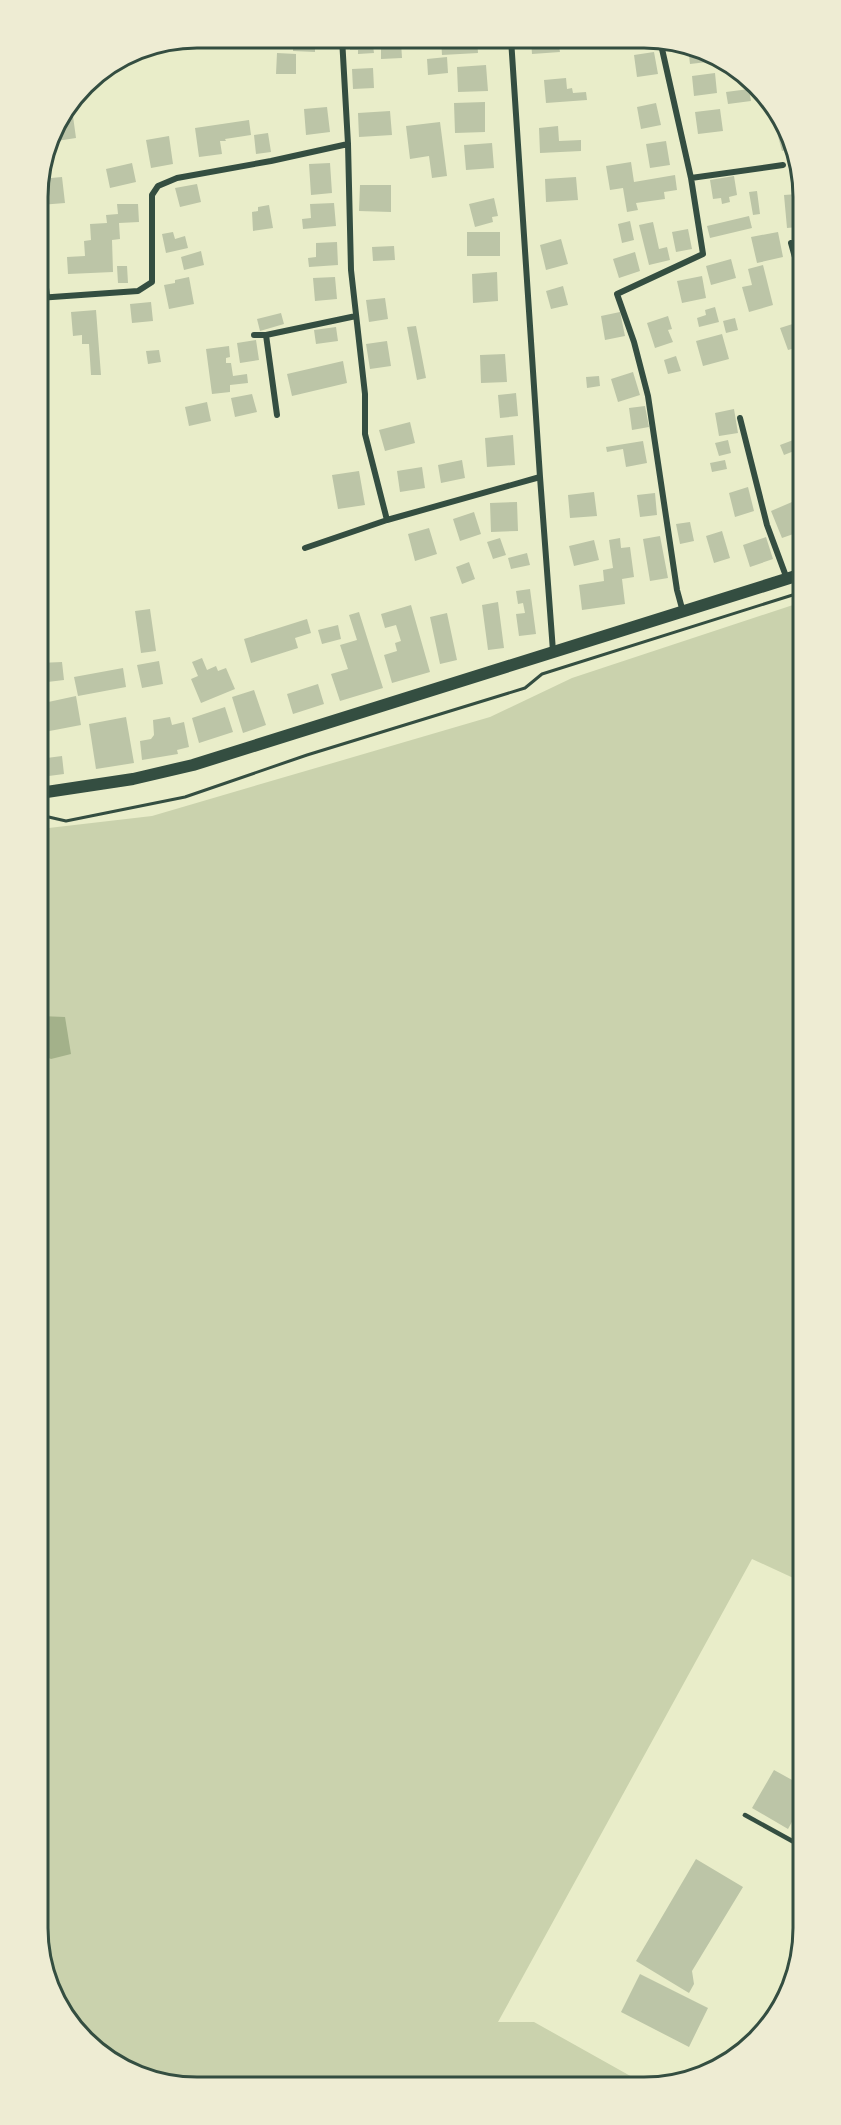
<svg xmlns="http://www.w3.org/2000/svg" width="841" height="2125" font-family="'PT Sans Narrow',sans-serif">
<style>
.green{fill:#cad2ad}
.water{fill:#a3b18a}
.building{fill:#bcc5a7}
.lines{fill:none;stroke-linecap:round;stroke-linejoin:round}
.path{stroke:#344e41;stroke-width:3}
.service{stroke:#344e41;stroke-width:4.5}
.minor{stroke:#344e41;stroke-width:6}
.secondary{stroke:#344e41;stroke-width:12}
.rim{fill:none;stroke:#344e41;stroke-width:3}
</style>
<rect width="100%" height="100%" fill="#e9edc9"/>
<path class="green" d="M799 603 802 1582 752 1559 498 2022H534L634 2078V2082L166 2084 84 2041 43 1969 40 829 152 816 490 717 572 678Z"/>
<path class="water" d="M40 1016 65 1017 71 1054 51 1059 40 1054Z"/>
<path class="building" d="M197 37 208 38V47H188L189 39Z
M227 38H246V46H227Z
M263 38H284V45H263Z
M293 38H315V52L293 51Z
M350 38 391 39V42H401L402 58 381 59V46H373L374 53 358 54V50H350Z
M441 39H477L478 53 442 55Z
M531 40H558L560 52 532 54Z
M688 47 706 56 707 62 690 64Z
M654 52 658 74 637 77 634 55Z
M277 53 296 54V74H276Z
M447 57 448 73 428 75 427 59Z
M486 65 488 91 458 92 457 67Z
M373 68 374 88 353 89 352 69Z
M715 73 717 93 694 96 692 76Z
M566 78 567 89 572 88 573 93 586 92 587 100 546 103 544 80Z
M749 89 751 101 728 104 726 92Z
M485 102V132L455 133 454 103Z
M656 103 661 125 641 129 637 107Z
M327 107 330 132 306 135 304 109Z
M72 109 76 138 50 142 54 127 67 110Z
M720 109 723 131 698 134 695 112Z
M390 111 392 135 359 137 358 113Z
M249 120 251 135 225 139 226 141H220L222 154 199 157 195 128Z
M440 122 447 176 432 178 429 156 410 159 406 126Z
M778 124 793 148 782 151 775 125Z
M558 126 559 141 581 140V151L540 153 539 128Z
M268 133 271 152 256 154 254 135Z
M169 136 173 164 151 168 146 140Z
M666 141 670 165 650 168 646 144Z
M492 143 494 168 466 170 464 145Z
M797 155 798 168 793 169 791 156Z
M631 162 634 182 675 175 677 190 664 192 665 199 636 203 638 210 627 212 623 188 610 190 606 166Z
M132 163 136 182 110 188 106 169Z
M330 163 332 193 311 195 309 164Z
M734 176 737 195 729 197 730 202 722 204 721 198 713 199 710 180Z
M62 177 65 203 40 205V179Z
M576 177 578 200 546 202 545 179Z
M197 184 201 202 180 207 175 188Z
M360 185H391V212L359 211Z
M757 191 760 214 753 215 749 192Z
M798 194V227L787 228 784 195Z
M494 198 498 216 492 217 493 222 475 227 469 204Z
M334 203 336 226 303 229 302 219 311 218 310 204Z
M117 204H138L139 222 119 223 120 239 112 240 113 272 68 274 67 257 85 256 84 241 91 240 90 224 107 223 106 215 118 214Z
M269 205 273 228 253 231 252 212 258 211V207Z
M749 216 752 228 710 238 707 226Z
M630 221 634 240 622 243 618 224Z
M653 222 659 249 667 247 670 260 649 265 639 225Z
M688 229 692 249 676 252 672 232Z
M173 232 175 239 185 236 188 248 166 253 162 234Z
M467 232H500V256H467Z
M778 232 783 257 757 263 751 237Z
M561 239 568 264 546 270 540 245Z
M337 242 338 265 309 267 308 258 316 257V243Z
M394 246 395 260 373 261 372 247Z
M201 251 204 265 184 270 181 257Z
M635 252 640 271 619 278 613 259Z
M731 259 736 278 711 285 706 266Z
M763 265 773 305 749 312 742 287 752 285 748 269Z
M117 266H127L128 283H118Z
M497 272 498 301 473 303 472 274Z
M702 276 706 298 682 303 677 281Z
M189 277 194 304 169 309 164 285 175 283V280Z
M335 277 337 299 315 301 313 278Z
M563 286 568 305 551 309 546 291Z
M385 298 388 319 369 322 366 300Z
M151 302 153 321 132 323 130 304Z
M715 307 719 322 699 327 697 318 706 315 705 310Z
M96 310 101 375H91L89 344H82V335L73 336 71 312Z
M620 312 625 336 605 340 601 316Z
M281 313 284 324 260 331 257 319Z
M668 316 672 329 668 330 673 342 655 348 647 323Z
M735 318 738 330 726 333 723 321Z
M799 322V347L788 350 780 328Z
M416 326 426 378 417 380 407 327Z
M336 327 338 341 316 344 314 330Z
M722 334 729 359 703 366 696 341Z
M256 340 259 360 240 363 237 343Z
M387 341 391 366 370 369 366 344Z
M229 346 230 357 226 358V363H231L233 376 247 374 248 383 230 385V392L212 394 206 349Z
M159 350 161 362 148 364 146 351Z
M505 354 507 382 481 383 480 355Z
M676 356 681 371 668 374 664 360Z
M343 361 347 383 292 396 287 374Z
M633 372 640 395 618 402 611 379Z
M599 376 600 386 587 388 586 377Z
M516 393 518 416 500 418 498 395Z
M252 394 257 412 235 417 231 398Z
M207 402 211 421 189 426 185 407Z
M645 406 649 427 632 430 629 408Z
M734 409 738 433 719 436 715 413Z
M410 422 415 443 385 451 379 430Z
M513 435 515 465 487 467 485 438Z
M796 439 799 449 784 455 780 445Z
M728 440 731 453 719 456 715 443Z
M643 441 647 463 626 467 623 449 607 452 606 447Z
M462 460 465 478 441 483 438 465Z
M725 460 727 469 712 472 710 463Z
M422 467 425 488 400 492 397 471Z
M359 471 365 505 338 509 332 475Z
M748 487 754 511 735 517 729 493Z
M594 492 597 516 570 518 568 495Z
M655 493 657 515 640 517 637 495Z
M517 502 518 531 491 532 490 503Z
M792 502 799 520V532L782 538 771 511Z
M474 512 481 534 460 541 453 519Z
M690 522 694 541 680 544 676 524Z
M429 528 437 554 415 561 408 534Z
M722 531 730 558 714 563 706 536Z
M660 536 668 578 650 581 643 539Z
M766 537 773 559 750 567 743 545Z
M500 538 506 555 493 559 487 542Z
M620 538 621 548 630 547 634 577 622 579 625 604 582 610 579 585 604 581 603 570 613 568 609 540Z
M594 540 599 560 574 566 569 546Z
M527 553 530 565 511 569 508 558Z
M469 562 475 579 462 584 456 567Z
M530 589 536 634 519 636 516 614 525 613 523 603 518 604 516 591Z
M498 602 504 648 488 650 482 605Z
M411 605 430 672 392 683 384 655 397 651 395 643 401 641 396 625 385 628 381 614Z
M150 609 156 651 141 653 135 611Z
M359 612 383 688 340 701 331 674 348 669 340 645 357 640 349 615Z
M447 613 457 660 440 664 430 617Z
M45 617 48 634 39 636V618Z
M307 619 311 633 295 638 298 648 251 663 244 639Z
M338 625 341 639 322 644 318 630Z
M202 658 207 670 216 666 218 671 226 668 235 689 201 703 191 679 198 676 192 662Z
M159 661 163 684 142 688 137 665Z
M62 662 64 680 39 683V663Z
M123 668 126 687 78 696 74 677Z
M318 684 324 704 293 714 287 694Z
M254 690 266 725 243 733 232 697Z
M76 696 81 725 39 733V704Z
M225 707 233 732 199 743 192 718Z
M126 717 134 763 96 769 89 724Z
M170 717 172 725 184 722 189 747 177 750 178 754 142 760 140 741 151 739 154 735 153 720Z
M62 756 64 774 41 777 39 759Z
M774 1770 803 1786V1802L788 1829 752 1808Z
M803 1806V1831L792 1825Z
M696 1859 743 1887 692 1971 694 1984 689 1993 636 1961Z
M640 1974 708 2008 689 2047 621 2012Z"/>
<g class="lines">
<path class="path" d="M40 815 66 821 185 797 307 755 525 688 542 674 799 593"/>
<path class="service" d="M745 1815 803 1847"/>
<path class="minor" d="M342 38 348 144 351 270 365 394V434L387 520
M511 39 540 477 553 651
M660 40 691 178 703 254 617 294 634 342 648 396 677 590 683 612
M691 178 783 165
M38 221 47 296
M791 243 798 268
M38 298 138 291 152 282V195L158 186 177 178 271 161 348 144
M254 335H266L356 316
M266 335 277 415
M740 418 767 525 787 579
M305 548 387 520 540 477"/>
<path class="secondary" d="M40 793 133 779 193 765 799 575"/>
</g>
<path d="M0 0H841V2125H0ZM197 48H644A149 149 0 0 1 793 197V1928A149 149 0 0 1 644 2077H197A149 149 0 0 1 48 1928V197A149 149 0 0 1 197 48Z" fill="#eeecd3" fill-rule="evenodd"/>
<path class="rim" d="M197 48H644A149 149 0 0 1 793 197V1928A149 149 0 0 1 644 2077H197A149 149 0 0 1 48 1928V197A149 149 0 0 1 197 48Z"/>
</svg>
